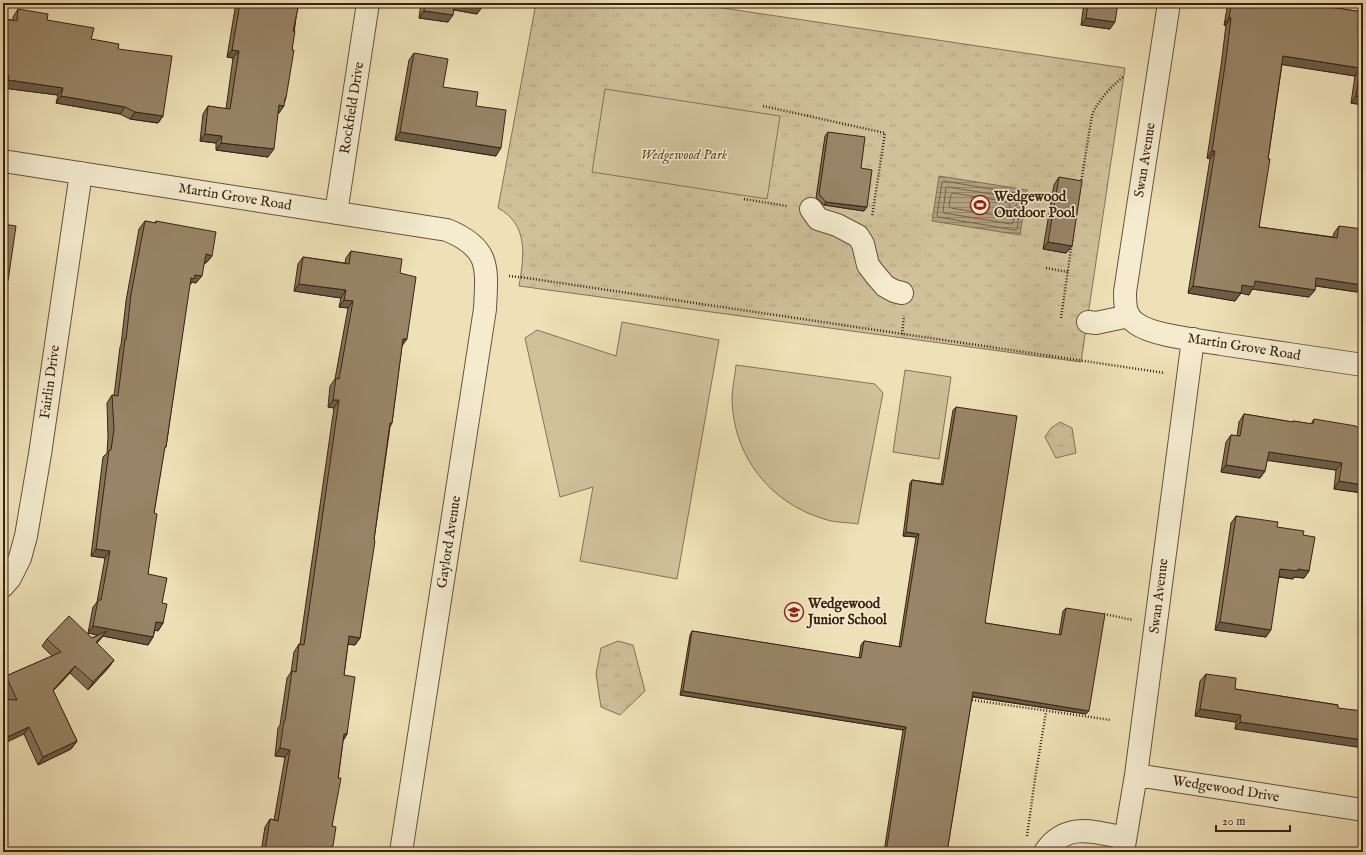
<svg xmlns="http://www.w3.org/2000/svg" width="1366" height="855" font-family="'IM FELL English',serif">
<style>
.park{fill:url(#park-tufts);stroke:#857256}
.pitch{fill:#d0c19b;stroke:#857256}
.water{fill:url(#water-rules);stroke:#816e52}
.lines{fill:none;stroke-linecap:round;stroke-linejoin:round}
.shore{stroke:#766147;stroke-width:1}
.minor-casing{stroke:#67523a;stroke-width:24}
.path{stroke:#3a2210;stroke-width:2.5;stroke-dasharray:1 2;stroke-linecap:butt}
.minor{stroke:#f5ecd0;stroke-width:22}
.wall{fill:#837259;stroke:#3a2210}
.shaded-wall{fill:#6a5d48;stroke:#3a2210}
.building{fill:#988567;stroke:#3a2210}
.labels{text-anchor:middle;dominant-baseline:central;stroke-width:3;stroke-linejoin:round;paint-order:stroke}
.street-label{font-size:14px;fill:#3a2210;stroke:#f5ecd0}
.park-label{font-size:14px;font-style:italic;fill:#604a33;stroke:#f5ecd0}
.poi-label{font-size:14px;font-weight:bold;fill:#3a2210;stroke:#f5ecd0;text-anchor:start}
</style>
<defs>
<pattern id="park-tufts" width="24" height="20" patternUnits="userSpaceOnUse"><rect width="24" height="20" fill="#d0c19b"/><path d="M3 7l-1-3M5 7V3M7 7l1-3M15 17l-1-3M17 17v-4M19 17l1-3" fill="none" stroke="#b3a684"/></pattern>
<pattern id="water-rules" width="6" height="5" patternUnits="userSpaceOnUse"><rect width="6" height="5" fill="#b1a07e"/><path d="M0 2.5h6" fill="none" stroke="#918266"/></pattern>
</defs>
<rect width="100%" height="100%" fill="#efe1b7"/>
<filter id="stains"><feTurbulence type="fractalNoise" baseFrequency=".005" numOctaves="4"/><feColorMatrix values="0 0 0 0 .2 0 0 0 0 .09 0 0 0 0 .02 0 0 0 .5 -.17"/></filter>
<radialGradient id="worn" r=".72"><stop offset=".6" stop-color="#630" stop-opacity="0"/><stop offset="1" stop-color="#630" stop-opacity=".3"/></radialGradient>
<path class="park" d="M536 3H689L1125 68 1081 362 519 286C524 256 529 225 498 208Z
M1060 422 1072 428 1076 453 1056 458 1045 437 1051 428Z
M618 641 633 645 645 691 620 715 601 707 596 674 601 648Z"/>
<path class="pitch" d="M605 89 780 116 767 199 592 172Z
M622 322 719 340 677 579 580 561 593 487 560 497 525 338 537 330 616 356Z
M736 365 875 384 883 393 858 524C847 522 835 523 824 519 770 503 733 456 732 399 732 388 735 376 736 365Z
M905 370 951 377 939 459 893 452Z"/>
<path class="water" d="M939 176 1027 190 1020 235 932 221Z"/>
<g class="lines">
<path class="shore" d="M944 181 1021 194 1022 196 1017 229 1015 230 938 217 937 215 942 183Z
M948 187 1016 198 1017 200 1013 223 1011 224 944 213 943 211 946 188Z
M953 193 1009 202 1010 204 1008 216 1006 217 951 208 949 206 951 195Z"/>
<g class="minor-casing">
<path id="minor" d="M1169 3 1125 292C1125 306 1125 316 1137 324 1154 336 1200 340 1221 344 1268 351 1316 358 1363 365
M3 161 447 230C491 248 487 268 485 309L401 852
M811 209 818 219 837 225 858 236 863 244 868 265 874 273 885 286 894 291 902 293
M336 213 368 3
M1088 322 1096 323 1129 316
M3 586 10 578 20 558 26 536 40 454 81 173
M1136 775 1363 810
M1045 852C1066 821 1095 832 1125 838
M1123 852 1136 775 1193 339"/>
</g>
<path class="path" d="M763 106 885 133 872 217
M1081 183 1092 115C1099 99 1111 87 1124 76
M744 199 787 206
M1046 268 1068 272
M509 276 527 278 1165 373
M1061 318 1073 235
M902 334 904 316
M1104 614 1133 620
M972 700 1111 720
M1027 836 1035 779 1046 712"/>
<use href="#minor" class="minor"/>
</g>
<path class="wall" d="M236 3H298L285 101 279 113H278L268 157 216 150V143L200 141 203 114 208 106 226 109 233 58 227 57Z
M421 3H483L477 14 454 10 448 22 419 18Z
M1084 3H1118L1110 29 1081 25Z
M1228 3H1303L1363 12V105L1351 103 1355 76 1282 64 1268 159 1259 227 1333 237 1334 233 1339 226 1362 285 1357 292 1315 286V290L1309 297 1252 289 1249 295 1241 293 1235 301 1188 293 1210 159 1207 158 1221 66 1226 25H1224Z
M18 9 47 20 91 39 118 49 163 116 158 123 130 119 120 114 56 103 58 95 3 88 4 83H3V19L13 20V17Z
M414 53 443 87 476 106 496 156 395 140 409 60Z
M828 132 861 168 864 211 824 205 816 198 825 136Z
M1059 177 1072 246 1066 253 1043 249 1054 185Z
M145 221 155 223 156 221 212 256 206 263H204L196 283 192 282 189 286 166 447 164 449 154 513 148 574 162 603 163 623 158 631 155 630 153 637 148 645 103 636 97 643 114 660 109 667 88 690 70 673 53 691 77 741 71 749 38 765 3 688V681L6 676 52 656 42 646 47 639 92 638 98 635 88 633 93 607 97 602 105 558 91 556 103 457 107 453 108 437 107 403 112 395 114 396 120 347 121 345 126 301 139 229Z
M351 251 400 273 402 345 392 423 390 427 360 638 355 645 348 644 344 675 347 734 343 741 332 826V848L331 852H261L265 827 270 819 274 820 285 757 275 756 278 728 280 725 287 678 291 672 294 652 299 644H300L334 408 328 407 330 386 335 379 348 308 339 307 341 298 294 291 298 264 303 257 345 263 346 258Z
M956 407 985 623 1059 635 1063 611 1066 608 1086 714 972 697 947 852H884L903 730 680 695 690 635 692 631 859 658 861 645 864 641 899 647 916 537 903 536 910 483 912 480 941 484 953 410Z
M1244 414 1292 422 1293 421 1311 424 1314 419 1363 493 1334 489 1336 470 1267 460 1265 471 1260 478 1221 472 1226 442 1231 435 1237 436 1239 422Z
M1236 516 1303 535 1309 571 1304 578 1294 577 1293 579 1279 577 1266 637 1215 630 1231 523Z
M1206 674 1235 689 1338 705 1235 729 1236 722 1195 716 1200 681Z"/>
<path class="shaded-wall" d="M454 3H462L483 6 477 14 450 9Z
M424 11 453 15 448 22 419 18Z
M1229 17 1231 18 1226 25H1224Z
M1086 18 1115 22 1110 29 1081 25Z
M232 50 239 51 233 58 227 57Z
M1283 56 1360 68 1355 76 1278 64Z
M3 75 9 76 4 83H3Z
M8 80 63 88 58 95 3 88Z
M61 96 125 107 120 114 56 103Z
M1356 96 1363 97V105L1351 103Z
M285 98H286L281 106H284L279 113H274Z
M135 112 163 116 158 123 130 119Z
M400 132 501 148 496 156 395 140Z
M205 134 222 136 216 143 200 141Z
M221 143 274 149 268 157 216 150Z
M1212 151H1215L1210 159 1207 158Z
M826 202 867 207 864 211 824 205Z
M1048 242 1072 246 1066 253 1043 249Z
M206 254 212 256 206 263 200 262Z
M195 275 202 276 196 283 192 282 189 286 191 278Z
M1316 278 1362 285 1357 292 1311 285Z
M1255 281 1315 290 1309 297 1252 289 1249 295 1237 292 1242 285Z
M299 284 346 290 341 298 294 291Z
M1193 286 1241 293 1235 301 1188 293Z
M344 300 353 301 348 308 339 307Z
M403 339H407L402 346Z
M333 400H339L334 408 328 407Z
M1269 452 1342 463 1336 470 1264 460Z
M1226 465 1265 471 1260 478 1221 472Z
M1339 481 1363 485V493L1334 489Z
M906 532 919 534 916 537 903 536Z
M96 549 110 551 105 558 91 556Z
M1280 569H1298L1309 571 1304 578 1294 577 1293 579 1275 576Z
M156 622 163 623 158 631 151 629Z
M1220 622 1271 630 1266 637 1215 630Z
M93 626 153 637 148 645 103 636 91 650 96 642 102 636 88 633Z
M349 636 360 638 355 645 344 644Z
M114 660 109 667 88 690 93 682Z
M75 666 70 673 47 697 53 690Z
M683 691 906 727 903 730 680 695Z
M973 692 1089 711 1086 714 970 696Z
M1200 709 1241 715 1236 722 1195 716Z
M1240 722 1363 740V748L1235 729Z
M29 727 24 734 3 744V739Z
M344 734H347L342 742Z
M77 741 71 749 38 765 43 757Z
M280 748 290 750 285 757 275 756Z
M265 850 274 851 273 852H264Z"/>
<path class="building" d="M240 3H298L297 8H298L293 31H295L292 50H294L286 98H285L284 106 279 105 274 149 221 143 222 136 205 134 208 106 230 109 239 51 232 50Z
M425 3H455L453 15 424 11Z
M462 3H483V6Z
M1088 3H1118L1115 22 1086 18Z
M1232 3H1303L1363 12V97L1356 96 1360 68 1283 56 1268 159H1270L1259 227 1337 238 1339 226 1363 229V278L1362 285 1316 278 1315 290 1255 281 1254 287 1242 285 1241 293 1193 286 1215 151H1212L1226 59 1231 18 1229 17Z
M18 9 48 14 47 20 94 28 91 39 119 44 118 49 172 56 163 116 135 112 125 107 61 96 63 88 8 80 9 76 3 75V19L17 21Z
M414 53 448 59 443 87 478 92 476 106 506 110 501 148 400 132Z
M828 132 865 137 861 168 872 170 867 207 826 202 819 194Z
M1059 177 1082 181 1072 246 1048 242Z
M145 221 156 223V221L216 232 212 256 206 254 202 276 195 275 194 279 191 278 166 447H165L154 513 157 514 148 574 167 578 162 603 167 604 163 623 156 622 153 637 93 626 98 600H101L110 551 96 549 109 450H111L114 429 112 395 118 396 125 339 126 340 131 294Z
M3 224 16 226 8 281H6L4 298H3Z
M351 251 402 259 400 273 416 277 407 339H403L392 423H390L374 540 375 541 360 638 349 636 344 675 355 677 347 734H344L338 778H341L332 826 336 827 333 846H332L331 852H274V851L265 850 270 819 278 821 290 750 280 748 284 721H285L292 671 296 672 299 644 304 645 339 400H333L336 378 339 379 353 301 344 300 346 290 299 284 303 257 349 264Z
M956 407 1017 416 985 623 1061 635 1066 608 1105 614 1089 711 973 692 947 852H886L906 727 683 691 692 631 861 658 864 641 901 647 919 534 906 532 912 480 943 485Z
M1244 414 1293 422V421L1313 424 1314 419 1356 426V427L1363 428V485L1339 481 1342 463 1269 452 1265 471 1226 465 1231 435 1240 436Z
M1236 516 1278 522 1277 527 1304 531 1303 535 1315 537 1309 571 1298 569V571L1280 569 1271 630 1220 622Z
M69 616 92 638 107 631 96 642 114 660 93 682 75 666 53 690 77 741 43 757 29 727 3 739V699L17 700 6 676 61 652 47 639Z
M1206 674 1236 678 1235 689 1338 705V708L1363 711V740L1240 722 1241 715 1200 709Z
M1173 849 1190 852H1172Z"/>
<defs>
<g id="stadium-ring" transform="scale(1)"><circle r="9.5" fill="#f5ecd0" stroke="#8f2418" stroke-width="1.5"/><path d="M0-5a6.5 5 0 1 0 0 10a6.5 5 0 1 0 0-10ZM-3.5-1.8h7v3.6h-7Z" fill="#8f2418"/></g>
<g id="school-ring" transform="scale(1)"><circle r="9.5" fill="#f5ecd0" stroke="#8f2418" stroke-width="1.5"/><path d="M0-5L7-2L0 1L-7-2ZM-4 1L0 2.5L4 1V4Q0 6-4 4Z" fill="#8f2418"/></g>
</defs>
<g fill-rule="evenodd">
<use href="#stadium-ring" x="980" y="205"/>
<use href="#school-ring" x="794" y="612"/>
</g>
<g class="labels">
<g class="street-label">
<text transform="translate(352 108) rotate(-81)">Rockfield Drive</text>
<text transform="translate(1145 160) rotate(-81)">Swan Avenue</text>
<text transform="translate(235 197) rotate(9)">Martin Grove Road</text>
<text transform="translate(1244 347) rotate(9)">Martin Grove Road</text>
<text transform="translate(50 382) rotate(-82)">Fairlin Drive</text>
<text transform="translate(449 542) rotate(-81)">Gaylord Avenue</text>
<text transform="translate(1159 596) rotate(-83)">Swan Avenue</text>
<text transform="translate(1226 789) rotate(9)">Wedgewood Drive</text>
</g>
<g class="park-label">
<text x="684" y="155">Wedgewood Park</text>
</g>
<g class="poi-label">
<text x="994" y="197">Wedgewood<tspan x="994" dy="16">Outdoor Pool</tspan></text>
<text x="808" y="604">Wedgewood<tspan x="808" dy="16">Junior School</tspan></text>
</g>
</g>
<rect width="1366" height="855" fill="none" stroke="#efe1b7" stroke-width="16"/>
<rect x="4" y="4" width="1358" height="847" fill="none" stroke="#3a2210" stroke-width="2"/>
<rect x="8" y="8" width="1350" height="839" fill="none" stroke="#3a2210"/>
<path d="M1216 825v6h74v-6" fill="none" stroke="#3a2210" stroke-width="2"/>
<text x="1222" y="825" font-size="12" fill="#3a2210" stroke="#f5ecd0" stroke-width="3" paint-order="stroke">20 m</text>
<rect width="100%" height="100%" filter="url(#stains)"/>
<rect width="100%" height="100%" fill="url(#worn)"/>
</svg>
